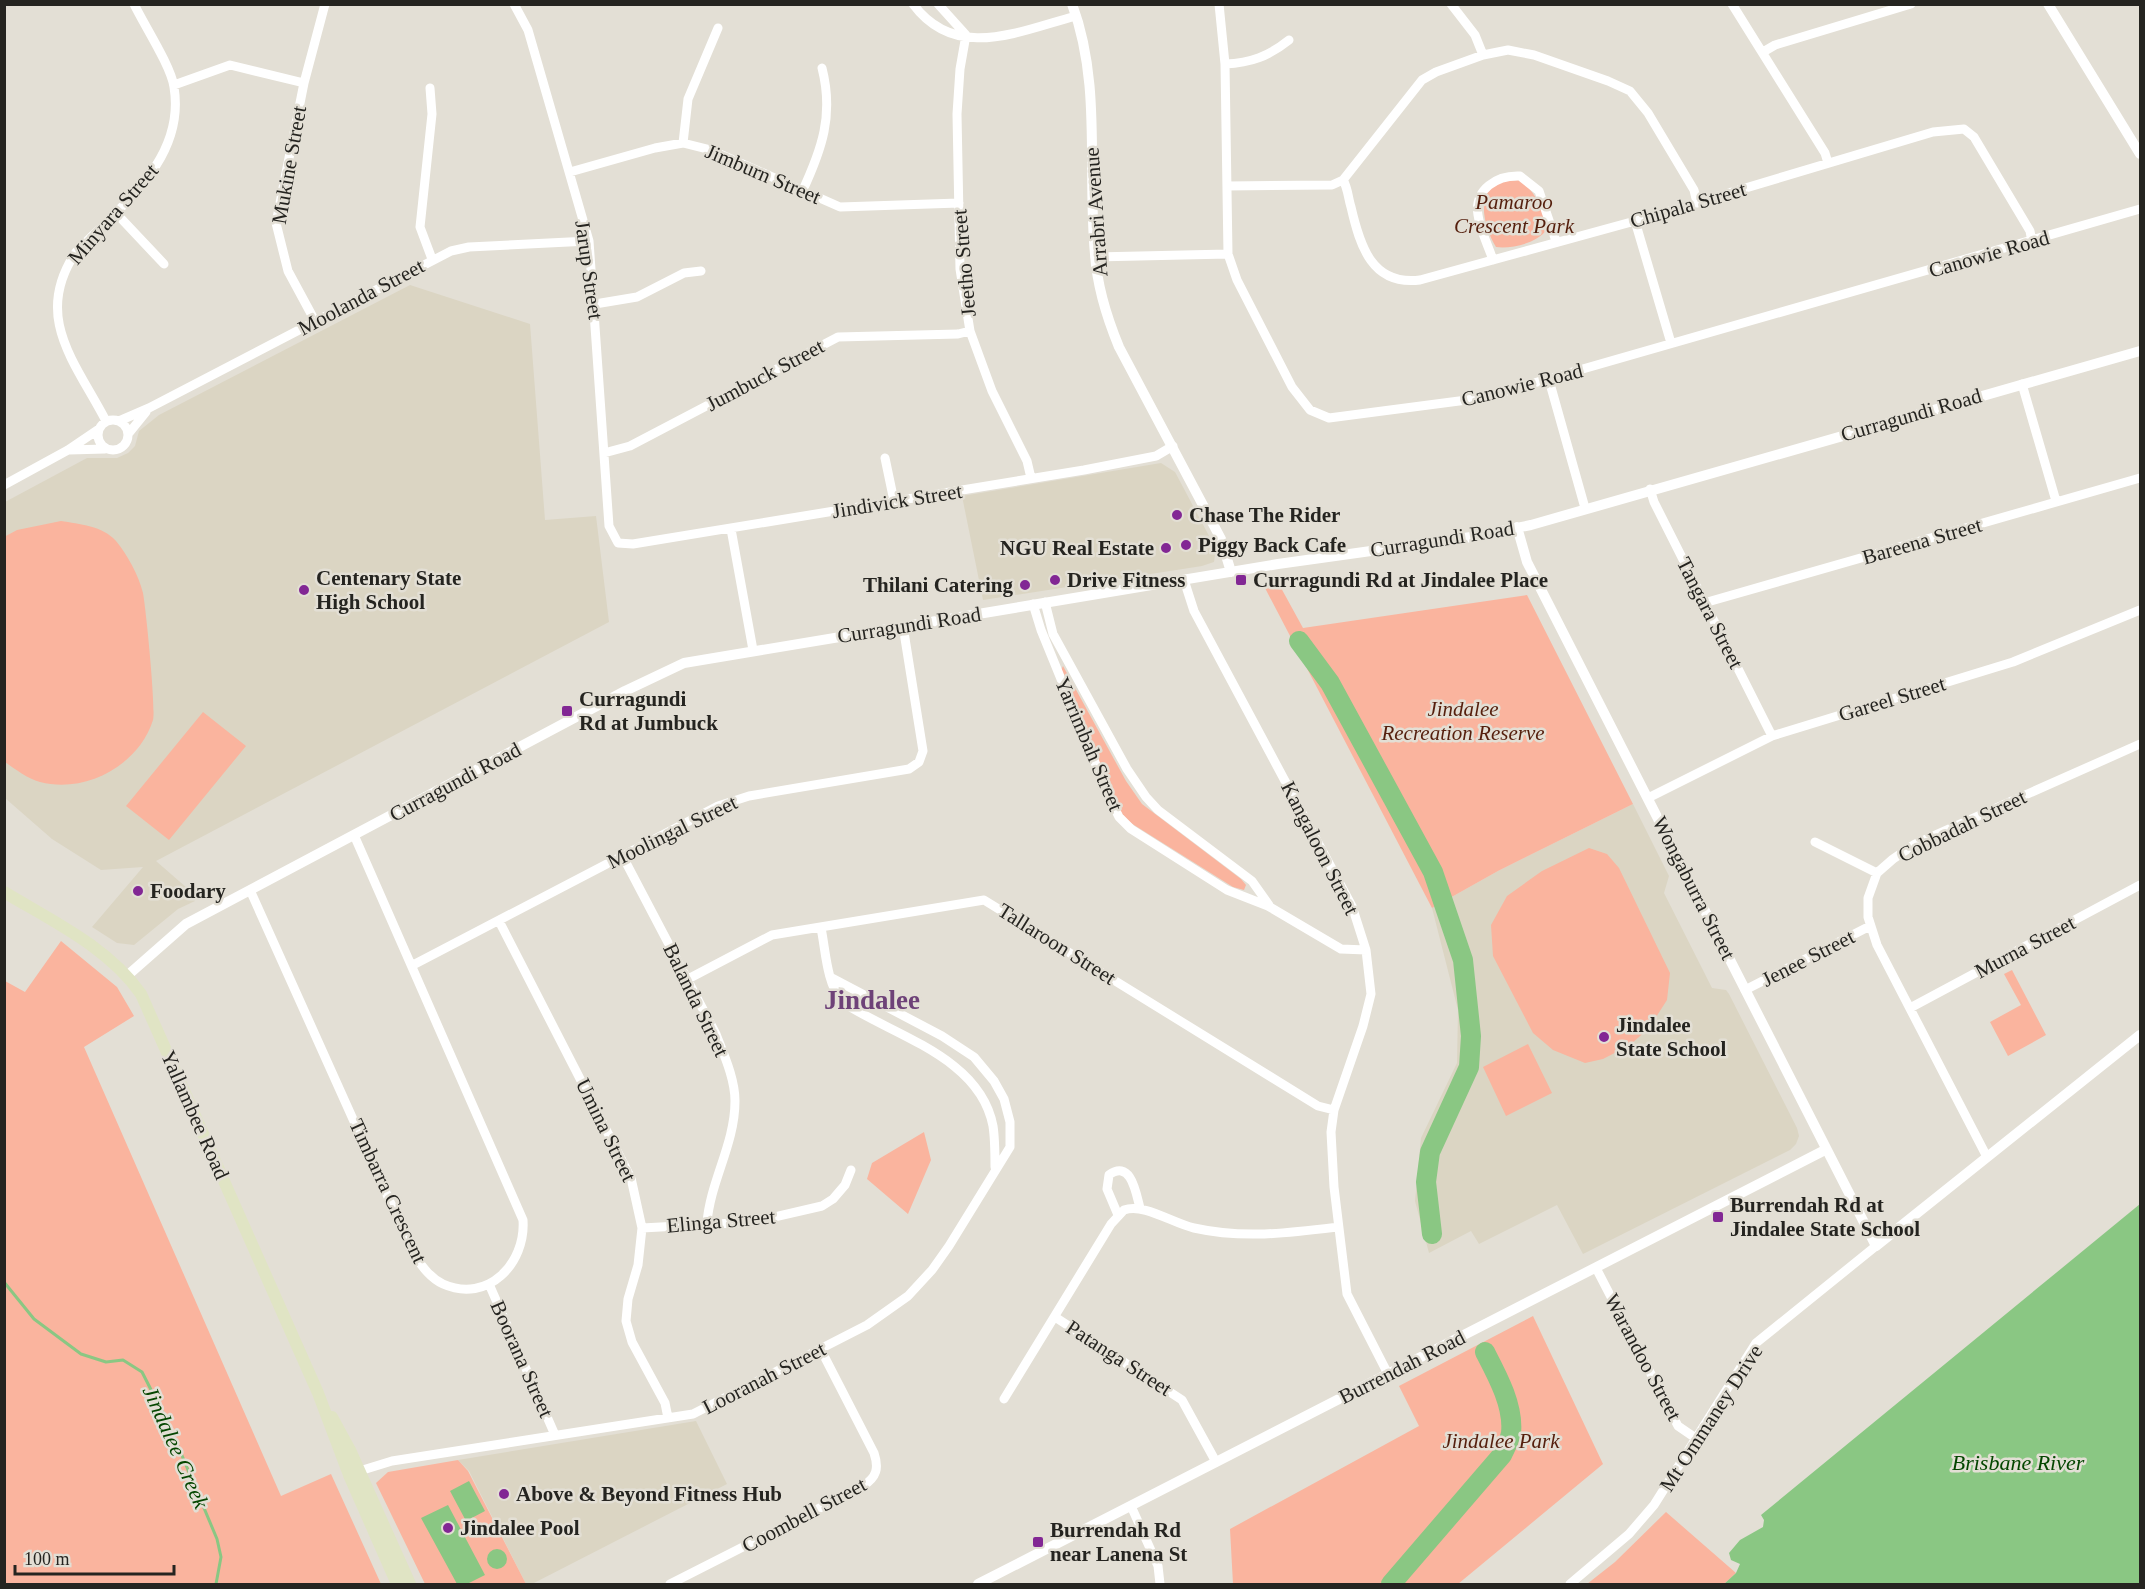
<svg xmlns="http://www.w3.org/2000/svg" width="2145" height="1589" font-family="Georgia,serif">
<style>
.built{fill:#dbd5c3}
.green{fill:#fab49e}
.water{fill:#8ac783}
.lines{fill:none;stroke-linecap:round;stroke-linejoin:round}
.stream{stroke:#8ac783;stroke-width:3}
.river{stroke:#8ac783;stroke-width:20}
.minor{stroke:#fff;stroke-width:9}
.tertiary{stroke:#fff;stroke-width:10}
.secondary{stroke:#e0e4c4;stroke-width:12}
.poi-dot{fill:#822794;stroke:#e3dfd5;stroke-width:2}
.labels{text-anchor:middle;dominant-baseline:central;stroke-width:5;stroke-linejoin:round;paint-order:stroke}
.street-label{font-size:21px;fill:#252420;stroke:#e3dfd5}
.park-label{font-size:21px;font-style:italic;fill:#551f0d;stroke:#e3dfd5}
.poi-label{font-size:21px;font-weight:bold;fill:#252420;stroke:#e3dfd5;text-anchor:start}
.water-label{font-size:22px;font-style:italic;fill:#044600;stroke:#e3dfd5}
.district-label{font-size:27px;font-weight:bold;fill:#6e4278;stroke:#e3dfd5}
</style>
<rect width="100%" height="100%" fill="#e3dfd5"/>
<path class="built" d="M410 285 530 324 545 520 596 516 609 622 156 861 187 888 195 901 178 909 134 945 117 943 92 927 143 867 101 870 52 839 5 798V502L87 458H117L128 453 135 446 139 431 159 415Z
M1161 463 1175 472 1216 549 1214 562 1202 566 983 600 962 496Z
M1633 804 1669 876 1664 893 1712 988 1726 990 1729 994 1797 1128 1799 1136 1796 1144 1790 1150 1583 1254 1557 1205 1479 1244 1471 1231 1429 1253 1415 1201 1421 1138 1457 1063 1458 1010 1432 908 1498 871Z
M696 1421 727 1484 532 1584H526L469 1471 458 1460Z"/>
<path class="green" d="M1519 180C1537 192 1542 209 1547 229 1538 243 1512 249 1496 247 1485 230 1474 192 1499 182 1505 180 1513 181 1519 180Z
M61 521C79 524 103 526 116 541 127 554 139 576 143 593 146 609 156 709 153 720 139 765 86 794 40 782 28 779 15 769 5 762L4 537 17 530Z
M1280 586 1303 628 1527 595 1633 804 1498 871 1432 908 1265 588Z
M1063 666 1126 781 1142 804 1241 879 1246 885 1244 890 1233 887 1126 820 1116 804 1061 670Z
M203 712 246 746 169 840 126 806Z
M1589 848 1607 854 1619 868 1670 973 1667 1000 1649 1028 1630 1045 1603 1059 1585 1063 1553 1050 1533 1033 1493 956 1491 925 1507 896 1542 871Z
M61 941 117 987 134 1016 84 1047 281 1496 331 1474 381 1584H5V981L25 992Z
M2012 970 2046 1035 2008 1056 1990 1022 2021 1005 2004 974Z
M1528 1044 1552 1093 1506 1116 1483 1067Z
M924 1132 931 1160 908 1214 867 1179 872 1163Z
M1533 1316 1603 1464 1458 1584H1233L1230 1529 1419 1426 1399 1386Z
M458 1460 468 1471 526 1584H425L376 1483 388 1472Z
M1666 1512 1736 1573 1724 1584H1587L1615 1562Z"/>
<path class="water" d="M2140 1204V1584H1724L1736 1573 1740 1564 1731 1560 1729 1553 1740 1540 1763 1527 1764 1520 1761 1515Z
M469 1481 485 1511 466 1521 450 1491Z
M448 1505 485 1575 467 1584H457L421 1518Z
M487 1559a10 10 0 1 1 20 0a10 10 0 1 1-20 0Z"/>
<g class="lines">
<path class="stream" d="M4 1282 34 1319 81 1354 106 1362 123 1360 142 1372 170 1427 217 1539 221 1557 216 1584"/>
<path class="river" d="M1299 641 1330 683 1433 872 1463 960 1471 1036 1469 1067 1430 1152 1426 1182 1432 1234
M1391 1584 1502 1455C1505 1448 1510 1440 1511 1433 1514 1406 1497 1375 1485 1352"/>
<path class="minor" d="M514 4 528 30 589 241 609 526 618 543 633 544 1084 470 1156 456 1173 446
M913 4C956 62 1019 31 1076 16
M938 4 966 35
M1219 4 1225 64 1228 254 1237 280 1292 387 1310 410 1329 418 1482 398 2140 209
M1451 4 1475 35 1483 55
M1732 4 1825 153 1828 163
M966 35 960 69 957 114 960 269 970 331 992 391 1027 461 1031 478
M1763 52 1775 45 1911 4
M1225 64C1251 63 1269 56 1289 40
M174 85 230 65 304 83
M430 88 432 114 420 227 432 259
M683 143 688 99 718 28
M570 172 655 148 683 143 711 150 840 207 959 203
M1343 180C1348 188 1348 198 1351 207 1360 246 1372 286 1420 280L1635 221 1933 132 1964 129 1974 137 2030 231 2032 242
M1227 186 1332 185 1343 180 1422 80 1436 72 1483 55 1508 50 1534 55 1608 81 1630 91 1648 113 1694 190 1697 203
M802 192C822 149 834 115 822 68
M115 212 164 264
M1635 221 1671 343
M1095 257 1228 254
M1493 260C1488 245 1480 230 1478 215 1474 189 1497 175 1520 176L1539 191 1556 241
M595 304 637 297 684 273 701 271
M315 321 288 271 276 223 304 83 325 4
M1549 380 1585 508
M2022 384 2056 501
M98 435a15 15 0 1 1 30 0a15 15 0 1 1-30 0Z
M106 421C76 363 32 317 76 252 120 206 186 160 174 87 171 66 144 25 134 4
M119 421 149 408 451 251 469 247 589 241
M129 433 146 412
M69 450 105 449
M604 453 630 446 838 337 958 334 970 331
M885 458 894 501
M4 485 68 450 99 429
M1650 489 1654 502 1772 736
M731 529 753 650
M1184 580 1194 611 1352 906 1366 950 1371 994 1363 1026 1334 1110 1331 1132 1334 1187 1347 1294 1388 1374
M1045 602 1053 634 1127 769 1146 797 1158 810 1252 881 1269 905
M1704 603 2140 478
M1033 604 1041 630 1110 799 1119 817 1131 829 1227 890 1268 906 1341 949 1366 950
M1648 798 1772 736 2013 662 2140 610
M1815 842 1877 873
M622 855 716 1034C724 1055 735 1079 735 1101 735 1144 710 1182 707 1223
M250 890 414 1255C422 1266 430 1278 443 1284 488 1304 526 1263 523 1220L354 835
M499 921 631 1178 642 1228 638 1265 628 1299 626 1321 632 1342 665 1403 668 1418
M821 928C826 952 826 981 842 1002 894 1036 980 1057 993 1126 995 1139 995 1154 995 1167
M413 965 718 806 749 796 909 769 919 762 923 751 903 626
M688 979 772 935 984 900 1318 1106 1334 1110
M1745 990 1870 926
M1910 1008 2140 885
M1987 1157 1877 945 1868 917V898L1877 873 1893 859 1915 844 2140 744
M1118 1215 1107 1189 1109 1175C1131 1159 1136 1193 1140 1208
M642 1228 753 1222 822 1206 833 1199 845 1185 851 1170
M1596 1268 1678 1426 1697 1439
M489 1284 555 1435
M1055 1317 1182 1400 1216 1462
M1004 1399 1111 1224 1124 1210C1144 1203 1172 1223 1194 1228 1243 1239 1289 1233 1338 1227
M353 1473 392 1461 693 1414 867 1325 908 1296 932 1270 949 1246 1010 1147V1122L1004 1099 994 1081 974 1057 942 1036 830 977
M1131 1506 1158 1566 1160 1584
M670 1584 863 1486C877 1477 879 1468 874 1453L820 1348
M1570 1584 1629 1534 1654 1505 1756 1343 1876 1246"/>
<path class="tertiary" d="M1072 4C1102 84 1087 171 1095 254 1097 286 1107 318 1119 347L1221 539 1231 572
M2048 4 2140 154
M1517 527 1527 562 1876 1246 2140 1035
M128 975 186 924 625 691 684 663 1278 564 1471 537 1531 525 2140 351
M978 1584 1825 1150"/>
<path class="secondary" d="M4 892C52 921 108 947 141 994L318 1393 349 1475 397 1584
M332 1417 350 1450 410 1584"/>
</g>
<g class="poi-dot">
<circle cx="1177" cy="515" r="6"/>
<circle cx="1186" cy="545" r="6"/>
<circle cx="1166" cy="548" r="6"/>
<circle cx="1055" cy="580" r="6"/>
<rect x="1235" y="574" width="12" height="12" rx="3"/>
<circle cx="1025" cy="585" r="6"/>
<circle cx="304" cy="590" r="6"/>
<rect x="561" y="705" width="12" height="12" rx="3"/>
<circle cx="138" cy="891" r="6"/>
<circle cx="1604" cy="1037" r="6"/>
<rect x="1712" y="1211" width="12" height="12" rx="3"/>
<circle cx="504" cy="1494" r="6"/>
<circle cx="448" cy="1528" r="6"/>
<rect x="1032" y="1536" width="12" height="12" rx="3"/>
</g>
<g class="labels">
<g class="street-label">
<text transform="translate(289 165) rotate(-80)">Mukine Street</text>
<text transform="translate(763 174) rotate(23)">Jimburn Street</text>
<text transform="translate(1688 205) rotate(-16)">Chipala Street</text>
<text transform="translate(1096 212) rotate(-94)">Arrabri Avenue</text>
<text transform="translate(113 214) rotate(-49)">Minyara Street</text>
<text transform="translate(1989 254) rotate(-16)">Canowie Road</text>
<text transform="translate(964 263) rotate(-95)">Jeetho Street</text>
<text transform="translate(589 270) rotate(82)">Jarup Street</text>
<text transform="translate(361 297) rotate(-28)">Moolanda Street</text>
<text transform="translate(765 375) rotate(-28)">Jumbuck Street</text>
<text transform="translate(1522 385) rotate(-14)">Canowie Road</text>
<text transform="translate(1911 415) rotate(-16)">Curragundi Road</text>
<text transform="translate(897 501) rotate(-9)">Jindivick Street</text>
<text transform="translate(1442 539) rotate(-9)">Curragundi Road</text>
<text transform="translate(1922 541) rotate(-16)">Bareena Street</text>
<text transform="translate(1710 613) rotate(63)">Tangara Street</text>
<text transform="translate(909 625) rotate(-9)">Curragundi Road</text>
<text transform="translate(1892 699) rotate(-17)">Gareel Street</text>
<text transform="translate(1089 744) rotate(67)">Yarrimbah Street</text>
<text transform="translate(455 782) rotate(-28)">Curragundi Road</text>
<text transform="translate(1962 826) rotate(-26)">Cobbadah Street</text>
<text transform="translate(672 832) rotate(-26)">Moolingal Street</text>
<text transform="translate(1320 848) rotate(63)">Kangaloon Street</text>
<text transform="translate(1694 888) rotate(63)">Wongaburra Street</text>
<text transform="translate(1057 944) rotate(32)">Tallaroon Street</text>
<text transform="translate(2025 947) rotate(-28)">Murna Street</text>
<text transform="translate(1808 958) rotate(-27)">Jenee Street</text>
<text transform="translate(696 1000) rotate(64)">Balanda Street</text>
<text transform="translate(195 1115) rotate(66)">Yallambee Road</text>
<text transform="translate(606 1130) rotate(64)">Umina Street</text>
<text transform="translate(388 1191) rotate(65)">Timbarra Crescent</text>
<text transform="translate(721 1221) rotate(-5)">Elinga Street</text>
<text transform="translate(1643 1357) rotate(62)">Warandoo Street</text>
<text transform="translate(1119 1358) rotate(33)">Patanga Street</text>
<text transform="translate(522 1359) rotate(66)">Boorana Street</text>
<text transform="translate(1402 1367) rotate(-27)">Burrendah Road</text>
<text transform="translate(764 1378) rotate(-27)">Looranah Street</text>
<text transform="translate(1711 1418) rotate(-57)">Mt Ommaney Drive</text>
<text transform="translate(804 1515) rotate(-28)">Coombell Street</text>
</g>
<g class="park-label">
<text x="1514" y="202">Pamaroo<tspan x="1514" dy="24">Crescent Park</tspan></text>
<text x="1463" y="709">Jindalee<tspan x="1463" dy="24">Recreation Reserve</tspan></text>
<text x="1501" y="1441">Jindalee Park</text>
</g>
<g class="poi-label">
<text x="1189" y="515">Chase The Rider</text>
<text x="1198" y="545">Piggy Back Cafe</text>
<text x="1154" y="548" text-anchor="end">NGU Real Estate</text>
<text x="316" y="578">Centenary State<tspan x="316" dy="24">High School</tspan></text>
<text x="1067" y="580">Drive Fitness</text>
<text x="1253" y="580">Curragundi Rd at Jindalee Place</text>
<text x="1013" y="585" text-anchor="end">Thilani Catering</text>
<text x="579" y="699">Curragundi<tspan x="579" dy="24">Rd at Jumbuck</tspan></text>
<text x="150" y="891">Foodary</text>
<text x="1616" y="1025">Jindalee<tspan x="1616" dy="24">State School</tspan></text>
<text x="1730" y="1205">Burrendah Rd at<tspan x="1730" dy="24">Jindalee State School</tspan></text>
<text x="516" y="1494">Above &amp; Beyond Fitness Hub</text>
<text x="460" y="1528">Jindalee Pool</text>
<text x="1050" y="1530">Burrendah Rd<tspan x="1050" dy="24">near Lanena St</tspan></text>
</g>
<g class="water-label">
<text transform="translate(176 1447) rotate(66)">Jindalee Creek</text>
<text x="2018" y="1462">Brisbane River</text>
</g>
<g class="district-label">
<text x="872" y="1000">Jindalee</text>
</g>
</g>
<rect width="2145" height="1589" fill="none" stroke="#252420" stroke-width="12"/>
<path d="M15 1565v9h159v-9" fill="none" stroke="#252420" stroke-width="3"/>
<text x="24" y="1565" font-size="18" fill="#252420" stroke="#e3dfd5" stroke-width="4.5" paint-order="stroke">100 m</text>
</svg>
